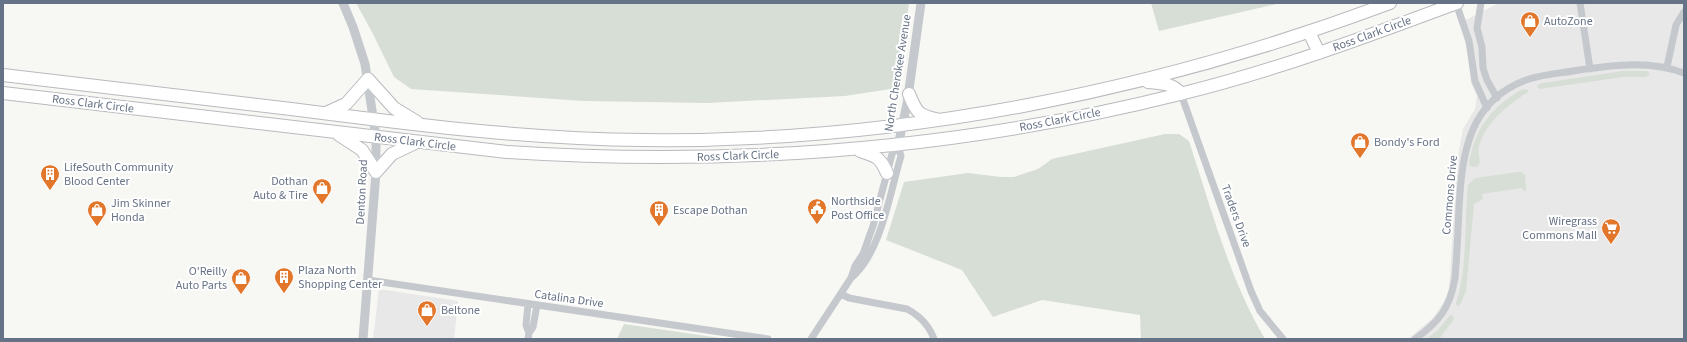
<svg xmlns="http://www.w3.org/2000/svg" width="1687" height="342" font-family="'Source Sans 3',sans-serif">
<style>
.built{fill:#e7e8e7}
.green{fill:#d7ded5}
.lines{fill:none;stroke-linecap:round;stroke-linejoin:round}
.trunk-casing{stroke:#b8babe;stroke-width:14}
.minor{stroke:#c5c8cc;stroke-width:7}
.tertiary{stroke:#c5c8cc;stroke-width:9}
.trunk{stroke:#fff;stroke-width:12}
.labels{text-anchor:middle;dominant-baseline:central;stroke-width:4;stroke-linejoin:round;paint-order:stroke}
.poi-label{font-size:12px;fill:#667285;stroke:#fff;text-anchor:start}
.street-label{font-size:12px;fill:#667285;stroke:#fff}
</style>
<rect width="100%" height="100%" fill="#f7f7f4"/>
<path class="built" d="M1499 3H1684V339H1408L1433 318 1445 300 1449 290 1457 162 1463 129 1475 109 1477 96 1471 83 1467 49 1460 23Z
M379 289 458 301 454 339H373Z"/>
<path class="green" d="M356 3H909L897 88 845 96 707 103 584 101 411 89 394 77 372 32Z
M1151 3H1281L1159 31Z
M1623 71H1647L1650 74 1646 77H1623L1540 89 1537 87 1539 84 1543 83Z
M1523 89 1528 90V92C1507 106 1486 122 1479 146 1477 152 1481 159 1479 165L1476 167 1470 166C1468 161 1471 155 1472 150 1479 123 1498 102 1523 89Z
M1165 134H1179L1189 141C1211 208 1229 278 1265 339H1141L1140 315 1042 300 993 317 962 270 886 240 904 182 968 173 1001 177H1014L1038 169 1052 159Z
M1518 172H1522L1525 175 1526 192 1521 188 1482 194 1483 199 1474 204 1466 291 1460 305 1457 306 1456 303C1468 268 1464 222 1468 185L1475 178Z
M1450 315 1453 316 1454 319 1439 339H1426L1437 331Z
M624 324 727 339H617Z"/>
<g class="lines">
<g class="trunk-casing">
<path id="trunk" d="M1309 32 1319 53
M3 75C99 87 195 98 291 109 408 124 525 139 643 140 898 143 1152 92 1390 3
M1148 82C1161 83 1173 83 1181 94
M3 93 507 152C736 167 957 150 1180 94 1274 71 1366 37 1457 3
M909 94C916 111 917 115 936 119
M326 113 346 104 368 79 394 108 417 122
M339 135 362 150 376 172 392 154 415 143
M860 151C876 156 880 157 887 173"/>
</g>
<path class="minor" d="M1456 3 1469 41 1475 81 1487 108
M1481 3 1477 28 1482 47 1483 68 1487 80 1497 98
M1580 3 1590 69
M1667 67 1676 25 1684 12
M1181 94 1251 291 1260 311 1283 339
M851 278C881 254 890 192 901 156L898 146
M368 280 768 339
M841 294 849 298 907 309C920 316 929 325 934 339
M528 304 526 325 529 333
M528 339 529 333 533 327 537 305
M811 339 851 278 855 266 863 254 873 226 892 154 898 146
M1415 339C1439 322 1450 308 1455 278 1457 255 1458 231 1459 208 1462 154 1468 100 1529 79 1545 74 1563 73 1579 70 1615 65 1649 60 1684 73"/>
<path class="tertiary" d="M343 3 353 27 365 64 376 137V172L363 339
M898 146 907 104 921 3"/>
<use href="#trunk" class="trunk"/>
</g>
<defs>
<g id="shop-pin" transform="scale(1)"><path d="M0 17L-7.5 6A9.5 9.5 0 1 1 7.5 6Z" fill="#e2762a" stroke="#fff"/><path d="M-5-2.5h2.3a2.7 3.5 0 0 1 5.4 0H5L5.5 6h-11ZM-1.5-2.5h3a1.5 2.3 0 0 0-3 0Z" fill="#fff"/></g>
<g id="building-pin" transform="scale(1)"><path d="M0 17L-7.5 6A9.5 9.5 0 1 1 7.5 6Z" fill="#e2762a" stroke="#fff"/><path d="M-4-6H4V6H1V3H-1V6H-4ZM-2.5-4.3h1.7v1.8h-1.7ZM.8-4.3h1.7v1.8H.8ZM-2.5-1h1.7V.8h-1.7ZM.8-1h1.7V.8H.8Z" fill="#fff"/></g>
<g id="civic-pin" transform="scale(1)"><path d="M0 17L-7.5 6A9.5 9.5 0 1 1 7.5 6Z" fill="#e2762a" stroke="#fff"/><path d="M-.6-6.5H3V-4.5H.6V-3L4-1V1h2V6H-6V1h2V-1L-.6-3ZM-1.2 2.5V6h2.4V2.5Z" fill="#fff"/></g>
<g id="supermarket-pin" transform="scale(1)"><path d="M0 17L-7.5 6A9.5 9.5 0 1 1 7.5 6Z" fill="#e2762a" stroke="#fff"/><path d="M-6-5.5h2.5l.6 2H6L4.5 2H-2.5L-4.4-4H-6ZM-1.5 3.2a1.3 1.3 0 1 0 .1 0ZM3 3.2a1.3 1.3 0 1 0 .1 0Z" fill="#fff"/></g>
</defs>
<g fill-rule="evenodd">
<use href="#shop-pin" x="1530" y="21"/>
<use href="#shop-pin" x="1360" y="142"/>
<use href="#building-pin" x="50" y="174"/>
<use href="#shop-pin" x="322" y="188"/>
<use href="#civic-pin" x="817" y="208"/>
<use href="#shop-pin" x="97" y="210"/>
<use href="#building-pin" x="659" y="210"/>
<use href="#supermarket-pin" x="1611" y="228"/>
<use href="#building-pin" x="284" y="277"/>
<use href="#shop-pin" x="241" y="278"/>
<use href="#shop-pin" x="427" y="310"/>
</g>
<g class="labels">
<g class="poi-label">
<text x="1544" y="21">AutoZone</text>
<text x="1374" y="142">Bondy's Ford</text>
<text x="64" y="167">LifeSouth Community<tspan x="64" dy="14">Blood Center</tspan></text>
<text x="308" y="181" text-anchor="end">Dothan<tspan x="308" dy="14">Auto &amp; Tire</tspan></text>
<text x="831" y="201">Northside<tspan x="831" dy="14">Post Office</tspan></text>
<text x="111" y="203">Jim Skinner<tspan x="111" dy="14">Honda</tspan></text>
<text x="673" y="210">Escape Dothan</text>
<text x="1597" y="221" text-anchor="end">Wiregrass<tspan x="1597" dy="14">Commons Mall</tspan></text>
<text x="298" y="270">Plaza North<tspan x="298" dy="14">Shopping Center</tspan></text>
<text x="227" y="271" text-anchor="end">O'Reilly<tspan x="227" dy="14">Auto Parts</tspan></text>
<text x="441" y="310">Beltone</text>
</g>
<g class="street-label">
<text transform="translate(1372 34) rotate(-20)">Ross Clark Circle</text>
<text transform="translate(898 73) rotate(-81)">North Cherokee Avenue</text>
<text transform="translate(93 104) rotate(7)">Ross Clark Circle</text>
<text transform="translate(1060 120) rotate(-11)">Ross Clark Circle</text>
<text transform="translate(415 142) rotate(7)">Ross Clark Circle</text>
<text transform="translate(738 156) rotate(-2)">Ross Clark Circle</text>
<text transform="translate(362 192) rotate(-87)">Denton Road</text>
<text transform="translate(1450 195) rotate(-85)">Commons Drive</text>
<text transform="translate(1236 216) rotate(70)">Traders Drive</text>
<text transform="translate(569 299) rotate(8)">Catalina Drive</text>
</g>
</g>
<rect width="1687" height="342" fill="none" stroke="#667285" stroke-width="8"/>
</svg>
